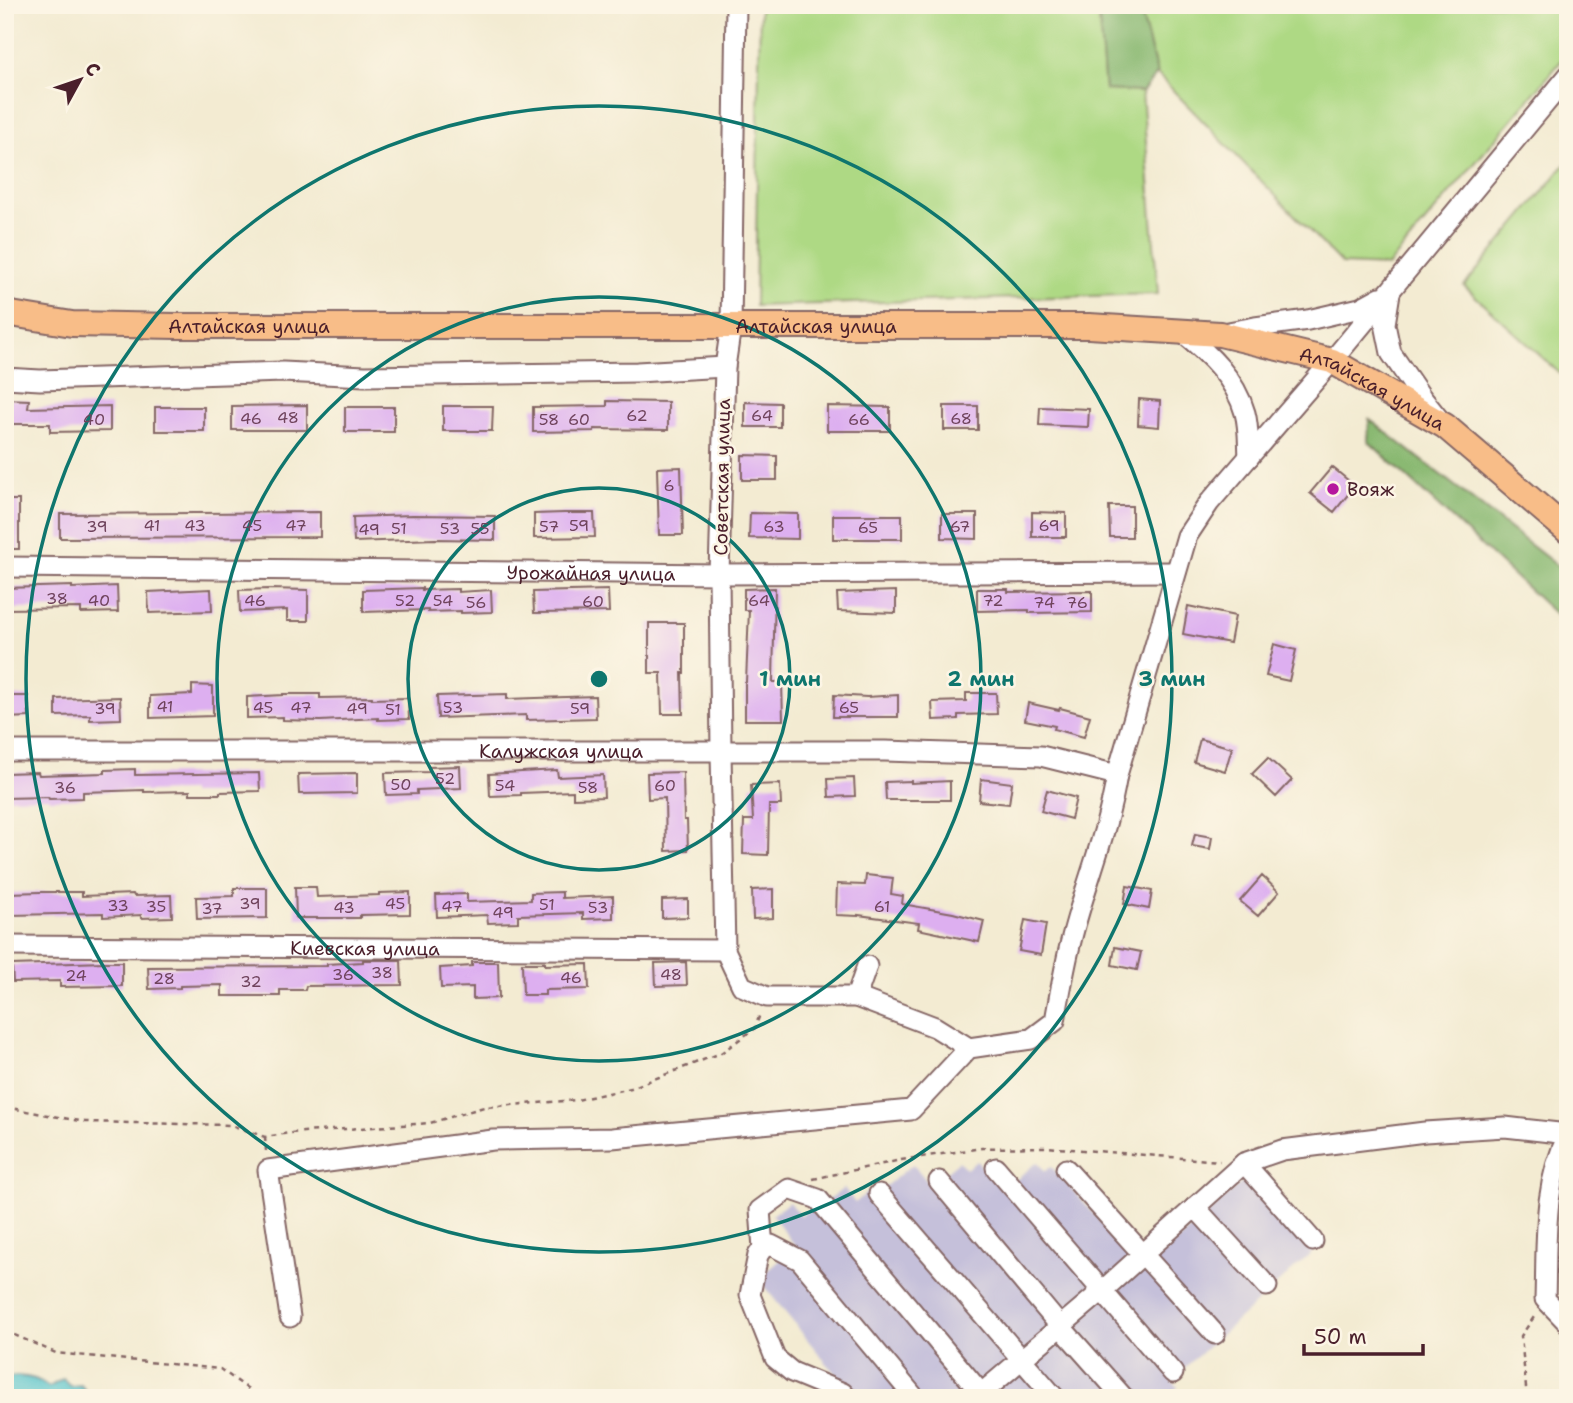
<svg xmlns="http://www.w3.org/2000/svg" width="1573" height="1403" font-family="'Shantell Sans',sans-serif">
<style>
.industrial{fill:#c5c0da}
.green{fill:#aed984;stroke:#7c7c58;stroke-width:2}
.forest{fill:#8ab972;stroke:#6a6c4e;stroke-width:2}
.water{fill:#56c4cc;stroke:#50727c;stroke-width:2}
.building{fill:#ddaff0}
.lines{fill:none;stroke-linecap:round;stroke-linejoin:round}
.minor-casing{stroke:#856665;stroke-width:23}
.major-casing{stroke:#856665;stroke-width:28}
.path{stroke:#856665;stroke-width:2.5;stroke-dasharray:5 5;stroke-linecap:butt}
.minor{stroke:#fff;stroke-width:19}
.major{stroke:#f8bd88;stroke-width:24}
.ring{fill:none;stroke:#0f766e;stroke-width:3.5}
.poi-dot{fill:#b5179e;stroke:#fcf5e5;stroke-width:2.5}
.labels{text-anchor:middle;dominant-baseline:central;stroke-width:5;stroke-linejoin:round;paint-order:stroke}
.number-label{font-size:16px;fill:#6f435c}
.street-label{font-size:19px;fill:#4a1f2b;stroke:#fcf5e5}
.poi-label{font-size:19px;fill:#4a1f2b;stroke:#fcf5e5;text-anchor:start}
.centre{fill:#0f766e;stroke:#fcf5e5;stroke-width:3.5}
.ring-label{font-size:21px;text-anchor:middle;font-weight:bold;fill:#0f766e;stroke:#fcf5e5;stroke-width:5;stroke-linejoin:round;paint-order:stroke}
</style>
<rect width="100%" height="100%" fill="#fcf5e5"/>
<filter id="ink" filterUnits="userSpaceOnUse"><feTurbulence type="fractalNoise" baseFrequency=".0143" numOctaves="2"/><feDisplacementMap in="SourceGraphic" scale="14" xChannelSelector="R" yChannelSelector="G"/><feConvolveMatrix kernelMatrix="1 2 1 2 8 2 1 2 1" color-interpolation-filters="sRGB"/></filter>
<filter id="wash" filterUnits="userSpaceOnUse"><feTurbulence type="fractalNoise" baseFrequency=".00686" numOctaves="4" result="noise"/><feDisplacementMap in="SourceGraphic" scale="28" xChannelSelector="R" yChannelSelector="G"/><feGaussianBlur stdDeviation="1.57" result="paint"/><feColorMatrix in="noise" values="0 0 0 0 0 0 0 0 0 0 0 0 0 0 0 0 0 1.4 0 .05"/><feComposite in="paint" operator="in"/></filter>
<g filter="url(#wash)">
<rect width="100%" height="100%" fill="#f3ebd2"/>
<path class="industrial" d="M959 1161 966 1169 977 1161 1003 1191 1037 1162 1045 1171 1051 1166 1144 1271 1248 1177 1314 1251 1171 1380 1178 1387 1166 1398H855L758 1279 796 1247 772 1215 789 1202 801 1216 814 1206 817 1209 844 1188 855 1203 868 1192 872 1197 913 1164 930 1185Z"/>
<path class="green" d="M760 5H1098L1105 90 1142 92 1158 294 755 306Z
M1143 5H1568V53L1388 266 1342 264 1157 74 1143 20Z
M1568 161V381L1464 286Z"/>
<path class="forest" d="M1098 5H1143V20L1157 74 1142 92 1105 90Z
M1369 419 1568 574V626L1368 441Z"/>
<path class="water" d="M5 1375 7 1377C22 1375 37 1377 49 1387L63 1379 71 1386 81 1385 91 1398H5Z"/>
<g id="blocks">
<path class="building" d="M5 399 29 400 28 408 110 406V431L50 432V424H5Z
M1139 399 1160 401 1159 427 1138 425Z
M607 401 668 402V430L594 429V431L533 432V407L607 406Z
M745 402 780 403V427H745Z
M307 405V430H232V406Z
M443 406H493L492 431H443Z
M827 406 890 407V431H827Z
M944 406H978V430H944Z
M155 407H204V431H155Z
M345 407H394V432H345Z
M1040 407 1089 409 1088 427 1039 425Z
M742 455 777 456V480H742Z
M681 467 683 535H659L657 468Z
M1332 467 1355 486 1334 512 1310 493Z
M5 500H19V549H5Z
M1109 506H1132V537H1110Z
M320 512V537L60 538V514Z
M1032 512 1066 513V537H1032Z
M564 513H594L595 537 534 538V514Z
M750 513 798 514V539L749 538Z
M942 514H977V539L942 538Z
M413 515 495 516V540L435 539 354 542 353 517Z
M833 515H902V539H833Z
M72 586V588L117 586 118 612 81 613V608L5 609V588Z
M422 588V590L458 589V592L491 590 492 612 461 613V611L428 612V610L363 612V590Z
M775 588 773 682H782L783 720H745V682H746L749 610H744V589Z
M211 589 212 611 149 613 148 592Z
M270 589 308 590V621H287V610L240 612 239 590Z
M977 589H1008V592L1092 591V612L1029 613V610L977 611Z
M608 590 609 612 534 613 533 592Z
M896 591V613L838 611 837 593Z
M1188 606 1235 616 1230 643 1183 634Z
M649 623H684V673H682L683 714H662L661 673H649Z
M1274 644 1296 650 1289 681 1266 676Z
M192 685 213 686V716L150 718V696L192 694Z
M966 693H996L997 714 958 715V719L933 720 932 702 966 701Z
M283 694H320V698L372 697V699L408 698 409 719 378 720V718L320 721 283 720V717L247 718V697L283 695Z
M507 694V699L595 696 596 718 526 720V715L438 718 437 696Z
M834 695 867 697 898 695V717H833Z
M5 696H28L29 717 5 718Z
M120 697 121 719 90 720V715L56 716V699Z
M1028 703 1059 710 1060 708 1090 716 1084 737 1054 729 1055 726 1025 720Z
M1200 739 1232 748 1225 771 1194 762Z
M1268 758 1292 780 1276 797 1252 774Z
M460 766 461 788 417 790V794L386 795 385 773 429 772V767Z
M135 769V775L259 773 260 791 220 792V794H190V791L144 792V790L83 792V798L49 799 48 797 5 798V773L38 772 39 775 105 773V770Z
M557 770 558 777 603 775 604 797 573 798V791L521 793V795L490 796 489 774Z
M683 772 684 820H687L688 850 666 851 665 798 648 799 647 773Z
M357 773V793L299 794 298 774Z
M854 778 855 796 829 797 828 779Z
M981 779 1012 783 1009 804 979 801Z
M911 781V783L950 781V800H886L885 782Z
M780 784 781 805H769L768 855 743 854 744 820H753L751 785Z
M1047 790 1076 798 1071 819 1041 811Z
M1195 834 1212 837 1210 849 1192 846Z
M866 875 893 878 891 894 903 896 902 904 953 913 984 921 979 942 918 929 919 923 858 915V916L836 915 837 884 865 885Z
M1262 876 1279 892 1258 916 1240 901Z
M1127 886 1152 891 1149 909 1124 904Z
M295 887H316L317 897 379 895V893L410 892V914L360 915V918H296Z
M234 888H267V918L197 919 196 897 234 896Z
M773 889V918L753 919 752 890Z
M40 892H82V896L133 894 134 896 171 895 172 917 141 918V915L103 917V913L10 915 9 893Z
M562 892V898L613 896V918L583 919V913L518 915V922L488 923 487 915 437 917 436 895 467 894V902L531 900V893Z
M688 899V917L662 918V900Z
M1025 920 1046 924 1041 955 1019 951Z
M1115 947 1141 952 1137 970 1112 965Z
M363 960H401L402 985 306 986 305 990H280V996H222V985L180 986V988L149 989 148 967 327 966V964L363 962Z
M105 962H122V986L60 987V981L13 982 12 965Z
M472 962H498L499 998 473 999V987L441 988 440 968 472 966Z
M686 962 687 985 656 986 655 963Z
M522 963H545V965L588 964 589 989 545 990V995H523Z"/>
</g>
</g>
<g filter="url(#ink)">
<use href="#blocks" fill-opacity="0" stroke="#856665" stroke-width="2"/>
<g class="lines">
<g class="minor-casing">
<g id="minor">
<path d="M736 5 731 326 725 367 719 574 721 752 725 950 742 986 767 997H856L935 1027 969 1048"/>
<path d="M1390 293 1385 324 1391 353 1422 398 1438 418"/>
<path d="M1182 332C1209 354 1235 378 1245 413 1249 427 1248 443 1249 457"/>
<path d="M1223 333 1255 327 1308 320 1360 308 1380 297"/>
<path d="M5 378 40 380 283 372 365 376 637 372 725 367"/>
<path id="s1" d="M5 567 719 574 1176 572"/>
<path id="s2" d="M5 751H885L1041 756 1117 775"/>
<path id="s3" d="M5 946 725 950"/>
<path d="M856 997 867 966"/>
<path d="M1568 1136C1542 1186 1547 1245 1545 1299L1568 1323"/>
<path d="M1244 1163 1313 1241"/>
<path d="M996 1168 1173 1373"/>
<path d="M1066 1169 1215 1334"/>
<path d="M939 1181 1060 1326 1124 1398"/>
<path d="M879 1194 1055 1398"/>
<path d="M1195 1207 1267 1286"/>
<path d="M763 1248 760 1210 789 1189 818 1199 985 1398"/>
<path d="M290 1317 268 1170 493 1140 612 1138 911 1110 969 1048 1031 1039 1055 1021C1060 993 1065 964 1072 937 1086 882 1108 831 1117 775L1187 536 1209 503 1332 361 1568 76"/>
<path d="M847 1398 843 1393 792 1372 775 1358 750 1295 758 1255 763 1248 771 1245 800 1260 915 1398"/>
<path d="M976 1398 1102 1291 1244 1163 1282 1150 1425 1132 1505 1127 1568 1134"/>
</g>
</g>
<g class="major-casing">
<g id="major">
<path id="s4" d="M5 313 72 324 176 326H1089L1220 334 1332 361 1445 426 1568 531"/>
</g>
</g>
<path class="path" d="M5 1107 85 1122 231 1125 265 1137 290 1133 430 1123 484 1107 577 1100 631 1088 721 1053 755 1028 760 1014
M265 1137 266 1151
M813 1179 901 1160 982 1148 1046 1147 1220 1161
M5 1331 56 1353 220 1369 261 1398
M1527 1398 1521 1336 1536 1314"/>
<use href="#minor" class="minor"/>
<use href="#major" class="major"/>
</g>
</g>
<g class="ring">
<circle cx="599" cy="679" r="191"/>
<circle cx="599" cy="679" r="382"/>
<circle cx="599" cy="679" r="573"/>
</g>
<circle class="poi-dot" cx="1333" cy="489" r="7"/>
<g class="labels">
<g class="number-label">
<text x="637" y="415">62</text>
<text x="762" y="415">64</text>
<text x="288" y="417">48</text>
<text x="251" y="418">46</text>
<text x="961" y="418">68</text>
<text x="94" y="419">40</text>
<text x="549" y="419">58</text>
<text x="579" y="419">60</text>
<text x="859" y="419">66</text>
<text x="669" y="485">6</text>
<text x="152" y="525">41</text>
<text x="195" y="525">43</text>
<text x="252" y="525">45</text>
<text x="296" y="525">47</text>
<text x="579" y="525">59</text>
<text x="1049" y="525">69</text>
<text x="97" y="526">39</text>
<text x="549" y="526">57</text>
<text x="774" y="526">63</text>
<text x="960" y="526">67</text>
<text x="868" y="527">65</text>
<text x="399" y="528">51</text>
<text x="450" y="528">53</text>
<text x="480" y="528">55</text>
<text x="369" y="529">49</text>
<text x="57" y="598">38</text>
<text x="99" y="600">40</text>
<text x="255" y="600">46</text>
<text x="405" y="600">52</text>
<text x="443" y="600">54</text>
<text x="759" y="600">64</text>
<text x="993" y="600">72</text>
<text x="593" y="601">60</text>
<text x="476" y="602">56</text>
<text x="1044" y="602">74</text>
<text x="1077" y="602">76</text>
<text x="165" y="706">41</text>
<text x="263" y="707">45</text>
<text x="301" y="707">47</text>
<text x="453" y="707">53</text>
<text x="849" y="707">65</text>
<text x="105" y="708">39</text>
<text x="357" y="708">49</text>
<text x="580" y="708">59</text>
<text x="393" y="709">51</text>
<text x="445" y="778">52</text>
<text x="401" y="784">50</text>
<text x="505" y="785">54</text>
<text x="665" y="785">60</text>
<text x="65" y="787">36</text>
<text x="588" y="787">58</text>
<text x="250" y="903">39</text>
<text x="395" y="903">45</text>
<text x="547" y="904">51</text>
<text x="118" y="905">33</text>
<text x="156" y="906">35</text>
<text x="452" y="906">47</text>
<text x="882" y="906">61</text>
<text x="344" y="907">43</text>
<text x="598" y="907">53</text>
<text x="212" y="908">37</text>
<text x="503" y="912">49</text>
<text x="382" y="972">38</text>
<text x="343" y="974">36</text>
<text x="671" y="974">48</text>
<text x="76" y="975">24</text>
<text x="571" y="977">46</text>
<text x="164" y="978">28</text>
<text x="251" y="981">32</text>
</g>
<g class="street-label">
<text stroke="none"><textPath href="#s4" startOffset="245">Алтайская улица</textPath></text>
<text stroke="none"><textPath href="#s4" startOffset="812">Алтайская улица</textPath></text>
<text stroke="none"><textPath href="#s4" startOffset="1379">Алтайская улица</textPath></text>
<text transform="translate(722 477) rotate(-89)">Советская улица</text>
<text stroke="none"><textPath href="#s1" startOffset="586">Урожайная улица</textPath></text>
<text stroke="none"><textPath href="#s2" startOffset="556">Калужская улица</textPath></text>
<text stroke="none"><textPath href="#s3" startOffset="360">Киевская улица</textPath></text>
</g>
<g class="poi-label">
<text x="1347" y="489">Вояж</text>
</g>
</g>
<circle cx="599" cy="679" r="10" class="centre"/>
<g class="ring-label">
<text x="790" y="686">1 мин</text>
<text x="981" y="686">2 мин</text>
<text x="1172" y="686">3 мин</text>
</g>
<rect width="1573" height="1403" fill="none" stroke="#fcf5e5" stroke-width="28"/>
<g transform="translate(80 80) rotate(50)" stroke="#fcf5e5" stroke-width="5" paint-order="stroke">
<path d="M0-5L12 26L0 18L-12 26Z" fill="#4a1f2b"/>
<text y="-10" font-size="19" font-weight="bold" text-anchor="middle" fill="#4a1f2b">С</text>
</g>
<path d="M1304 1344v10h119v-10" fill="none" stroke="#4a1f2b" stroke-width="3.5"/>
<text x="1314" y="1344" font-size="21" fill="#4a1f2b" stroke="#fcf5e5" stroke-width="5" paint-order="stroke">50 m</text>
</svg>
